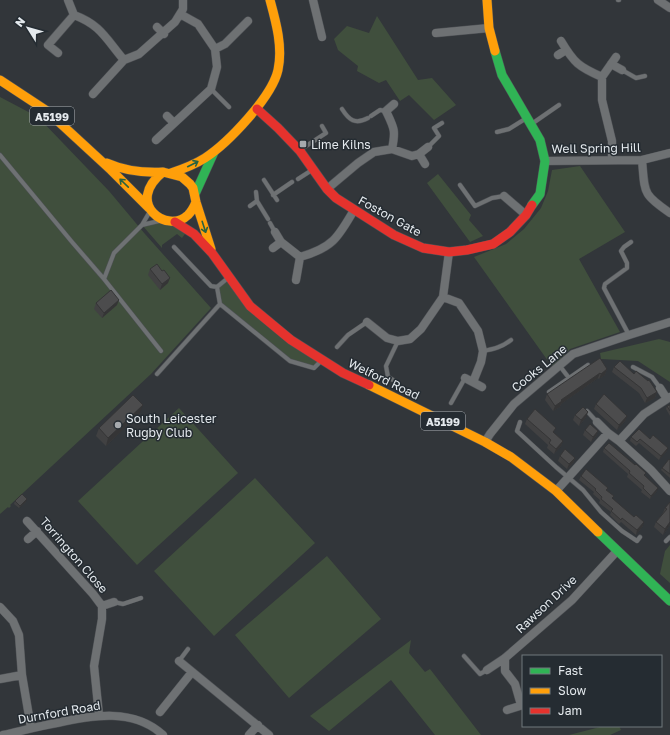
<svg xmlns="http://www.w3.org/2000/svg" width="670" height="735" font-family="'Golos Text',sans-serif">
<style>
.green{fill:#404f3d}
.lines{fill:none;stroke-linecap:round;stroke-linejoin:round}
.lane-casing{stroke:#4f5256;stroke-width:5}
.street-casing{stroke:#4f5256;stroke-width:9}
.fast-casing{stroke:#4f5256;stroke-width:10}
.slow-casing{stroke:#4f5256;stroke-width:10}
.jam-casing{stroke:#4f5256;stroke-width:10}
.lane{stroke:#6e7173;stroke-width:4}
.street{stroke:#6e7173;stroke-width:8}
.fast{stroke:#30b455;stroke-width:9}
.slow{stroke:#ff9f0a;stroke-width:9}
.jam{stroke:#e5322d;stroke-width:9}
.wall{fill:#414142}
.shaded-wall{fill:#353536}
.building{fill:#4c4c4d;stroke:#353536}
.oneway{stroke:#296240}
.poi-dot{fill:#a6aaae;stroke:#252c32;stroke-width:1.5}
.labels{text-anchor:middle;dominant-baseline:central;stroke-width:3;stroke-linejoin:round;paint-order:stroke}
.shield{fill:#252c32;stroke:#abb0b5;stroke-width:1}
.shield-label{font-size:11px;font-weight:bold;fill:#e4e9ed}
.poi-label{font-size:12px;fill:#e4e9ed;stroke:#252c32;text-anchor:start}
.street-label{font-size:12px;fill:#e4e9ed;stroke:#252c32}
</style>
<rect width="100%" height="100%" fill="#32363a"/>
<path class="green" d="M377 16 418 80 432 78 456 105 434 120 409 95 400 101 386 80 379 83 357 71 358 66 338 50 334 39 347 26 369 33Z
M0 97 38 117 109 191 145 234 211 308 151 374 10 505 11 506 9 508 8 507 0 514Z
M580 166 625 232 579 259 620 332 570 349 553 368 474 257 506 244 524 229 541 208 548 191 552 170Z
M438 174 471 215 469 220 483 236 470 242 427 183Z
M163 220 188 230 182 238 177 234 162 245V248L142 225Z
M229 277 250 306 323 360 314 368 290 361 220 304 217 287Z
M659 339 670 342V382L638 361 601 359 600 353Z
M179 408 238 473 137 565 78 501Z
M255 478 315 543 214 636 154 571Z
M670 545V583L660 574 665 551Z
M327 556 381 619 289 698 235 635Z
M411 640 409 653 425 672 430 669 481 735H435L391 680 329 731 310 716Z
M604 726H619L621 730 610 735H569Z"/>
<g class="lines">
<g class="lane-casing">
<path id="lane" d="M618 0H619
M622 70 636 78 645 76
M211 89 229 107
M342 109C349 120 355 125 368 118
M371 116 380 110 386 111
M533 123 559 105
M497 132 509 129 525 119
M428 147 439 136 434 128 442 123
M300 150 326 133 322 126
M0 155 72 242 104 279 161 351
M298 179 312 170
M264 180 277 200
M460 185 475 206 492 198 504 196
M273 195 292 182
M257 201 268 219
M250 206 257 201 256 192
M270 223 275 232
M142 225 159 221
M174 247 211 286 217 287
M228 278 217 287 220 304 290 361 314 368 321 361
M104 279 114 253 142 225 149 213
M629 335 604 288 605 284 627 268V263L621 251 624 247 631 242
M337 347 348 335 367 322
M483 351C494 349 502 347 511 340
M559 365 569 378
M633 367 652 377 660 388
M157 374 220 304
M393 380 388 377 386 366 398 341
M549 392 588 365
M451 403 465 378
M587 411 597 422
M520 422 517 431 556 467 583 490 601 512 622 531 637 541 640 537
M666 541 670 537
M114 602 123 604 141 598
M464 656 480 674 487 670
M179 661 188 649"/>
</g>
<g class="street-casing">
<path id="street" d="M313 0 322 37
M658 0 670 8
M74 15C101 25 106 39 124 60
M157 27 164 34
M436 33 489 28
M561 41C574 63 579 67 602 77L616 57
M215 49 225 44 248 21
M58 53 48 45 74 15 68 0
M558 55 566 50
M611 64 622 70
M602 77V100L612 141V160
M93 94 124 60 139 54 175 22 183 9V0
M167 116 174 123
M156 140 211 89 217 67 215 49 198 24 180 14
M392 149C396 130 394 128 386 111L394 104
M419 154 425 164
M642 160C645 193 642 194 670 213
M545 161 642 160 670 153
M327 189 358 163 374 152 392 149 412 156 419 154 428 147
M504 196 526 215
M275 232 281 242 300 257C332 248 338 238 354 210
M273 248 281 242
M296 280 300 257
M443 297 459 303 478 331 483 351 481 362 473 382
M367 322 387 338 398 341 410 339 421 329 443 297 449 252
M465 378 482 387
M660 388 667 399
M597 422 608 433 619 441 651 470 670 491
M619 441 644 414 670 397
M485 442 490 434 514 404 573 354 629 335 670 322
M556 491 608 433
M27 521 93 594 102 606V619L94 666 99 715
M28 539 37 531
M102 606 114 602
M0 607 13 621 19 635 22 675 31 728
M505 658V671L515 684 521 705
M179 661 269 735
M487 670 505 658 572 600 617 551
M0 679 22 675
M507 710 523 705
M160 712 192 672
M3 735C21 731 39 726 57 723 93 715 134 708 163 735
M249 735 258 725"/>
</g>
<g class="fast-casing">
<path id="fast" d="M495 51 502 75 540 140 545 161 540 194 532 205
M195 194 214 152
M598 532 670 601"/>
</g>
<g class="slow-casing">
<path id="slow" d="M487 0 489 28 495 51
M0 80 47 111 111 170 149 208
M107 163C125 171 143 173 163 172
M171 173C183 169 194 165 205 158 228 143 272 97 278 70 283 47 276 22 270 0
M196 202C194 207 192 211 188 215 167 235 124 203 163 172L182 177 190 184 193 188 196 202 211 249
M369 385 485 442 511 457 556 491 598 532"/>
</g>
<g class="jam-casing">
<path id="jam" d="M257 109 278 128 300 151 327 189 336 198 394 235 423 248 449 252 467 250 493 244 510 232 526 215 532 205
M175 222 194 234 212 253 250 306 291 340 343 373 369 385"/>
</g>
<use href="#lane" class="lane"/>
<use href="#street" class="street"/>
<use href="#fast" class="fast"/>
<use href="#slow" class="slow"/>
<use href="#jam" class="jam"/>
</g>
<path class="wall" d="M150 269 162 271 168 283 160 290 148 275Z
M96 303 117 305 102 318 94 309Z
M614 367 634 374 657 392 655 398 645 403 639 393 612 372Z
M607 369 605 375 599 379 598 378 561 404 560 407 553 411 545 400 547 394Z
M596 404 627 416 625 421 617 430 594 409Z
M670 405V416L666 409 667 406Z
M140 413 106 446 96 436 99 428Z
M575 415 586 417 579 426 573 420Z
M527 419 554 433 563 441 561 446 554 454 547 448 548 445 525 424Z
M585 430 598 431 596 436 591 442 583 435Z
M631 437 650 439 667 451 659 460 639 443 636 446 630 441Z
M604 448 645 475 657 491 650 499 641 492 642 490 627 477 628 474 603 452Z
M560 456 575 458 573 463 567 469 558 461Z
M670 460V478L661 470 662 468Z
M581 476 607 490 613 499 643 526 636 535 621 522 619 524 610 515 611 512 599 503 600 500 593 494 594 492 579 480Z
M15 501 26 502 19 508 14 504Z
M670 502V525L663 535 654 527 656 522 663 513 665 508Z"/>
<path class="shaded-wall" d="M170 278 168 283 160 290 162 284Z
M119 300 117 305 102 318 104 313Z
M607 369 605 375 599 379 601 374Z
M600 373 598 378 561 404 560 407 553 411 555 406 561 400Z
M657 392 655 398 645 403 647 398Z
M143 405 140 413 106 446 108 438Z
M588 412 586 417 579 426 581 420Z
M627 416 625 421 617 430 619 425Z
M598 431 596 436 591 442 593 437Z
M563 441 561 446 554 454 556 449Z
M668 448 667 451 659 460 661 456Z
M575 458 573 463 567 469 569 464Z
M658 488 657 491 650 499 651 496Z
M27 499 26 502 19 508 20 506Z
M644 522 643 526 636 535 637 530Z
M670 522V525L663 535 665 529Z"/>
<path class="building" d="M157 264 162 271 164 270 170 278 162 284 150 269Z
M111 290 119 300 104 313 96 303Z
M600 358 607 369 601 374 600 373 561 400 562 401 555 406 547 394Z
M620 361 634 374 636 371 648 381 649 380 657 392 647 398 641 388 614 367Z
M604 394 627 416 619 425 596 404Z
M133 395 143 405 108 438 99 428Z
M670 405V411L667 406Z
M583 407 588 412 581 420 575 415Z
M535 409 556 428 553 432 563 441 556 449 549 443 551 440 527 419Z
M590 424 598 431 593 437 585 430Z
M639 429 650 439 653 435 668 448 661 456 640 439 637 442 631 437Z
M609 443 635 465 636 464 646 473 644 475 658 488 651 496 643 488 644 486 629 473 630 471 604 448Z
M565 449 575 458 569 464 560 456Z
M669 459 670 460V474L662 468Z
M586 469 608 488 606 490 614 496 612 498 634 517 636 515 644 522 637 530 622 518 621 520 611 511 613 509 601 499 602 497 595 490 596 489 581 476Z
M22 494 27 499 20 506 15 501Z
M670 502V522L665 529 656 522 667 509 665 508Z"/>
<defs><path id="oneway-shaft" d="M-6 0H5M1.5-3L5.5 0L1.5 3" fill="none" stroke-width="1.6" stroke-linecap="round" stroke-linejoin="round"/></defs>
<g class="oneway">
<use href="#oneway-shaft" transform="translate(193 164) rotate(-27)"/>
<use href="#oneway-shaft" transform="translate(124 183) rotate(-136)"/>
<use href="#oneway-shaft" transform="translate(204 227) rotate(72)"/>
</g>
<g class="poi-dot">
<rect x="299" y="140" width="8" height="8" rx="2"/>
<circle cx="118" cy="425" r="4"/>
</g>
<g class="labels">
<g class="shield">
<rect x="30" y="107" width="44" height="18" rx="3"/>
<rect x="421" y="412" width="44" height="18" rx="3"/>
</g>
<g class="shield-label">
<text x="52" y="116">A5199</text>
<text x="443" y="421">A5199</text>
</g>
<g class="poi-label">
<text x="311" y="144">Lime Kilns</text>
<text x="126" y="418">South Leicester<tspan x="126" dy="14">Rugby Club</tspan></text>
</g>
<g class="street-label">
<text transform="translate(596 148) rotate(-1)">Well Spring Hill</text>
<text transform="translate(390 216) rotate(29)">Foston Gate</text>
<text transform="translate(539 368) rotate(-39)">Cooks Lane</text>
<text transform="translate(384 379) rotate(26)">Welford Road</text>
<text transform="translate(74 555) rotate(49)">Torrington Close</text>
<text transform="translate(546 604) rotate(-43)">Rawson Drive</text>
<text transform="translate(59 712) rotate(-10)">Durnford Road</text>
</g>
</g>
<rect x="522" y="655" width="140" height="72" fill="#252c32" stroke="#71787d"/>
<rect x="530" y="668" width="20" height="6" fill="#30b455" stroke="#71787d"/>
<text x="558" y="675" font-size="12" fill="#e4e9ed">Fast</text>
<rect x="530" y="688" width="20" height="6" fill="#ff9f0a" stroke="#71787d"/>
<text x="558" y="695" font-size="12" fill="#e4e9ed">Slow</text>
<rect x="530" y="708" width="20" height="6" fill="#e5322d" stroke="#71787d"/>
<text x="558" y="715" font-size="12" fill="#e4e9ed">Jam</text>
<g transform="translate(28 28) rotate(307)" stroke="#252c32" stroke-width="3" paint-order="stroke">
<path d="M0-3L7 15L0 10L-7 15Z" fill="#e4e9ed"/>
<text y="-6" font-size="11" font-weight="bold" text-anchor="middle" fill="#e4e9ed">N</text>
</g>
</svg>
